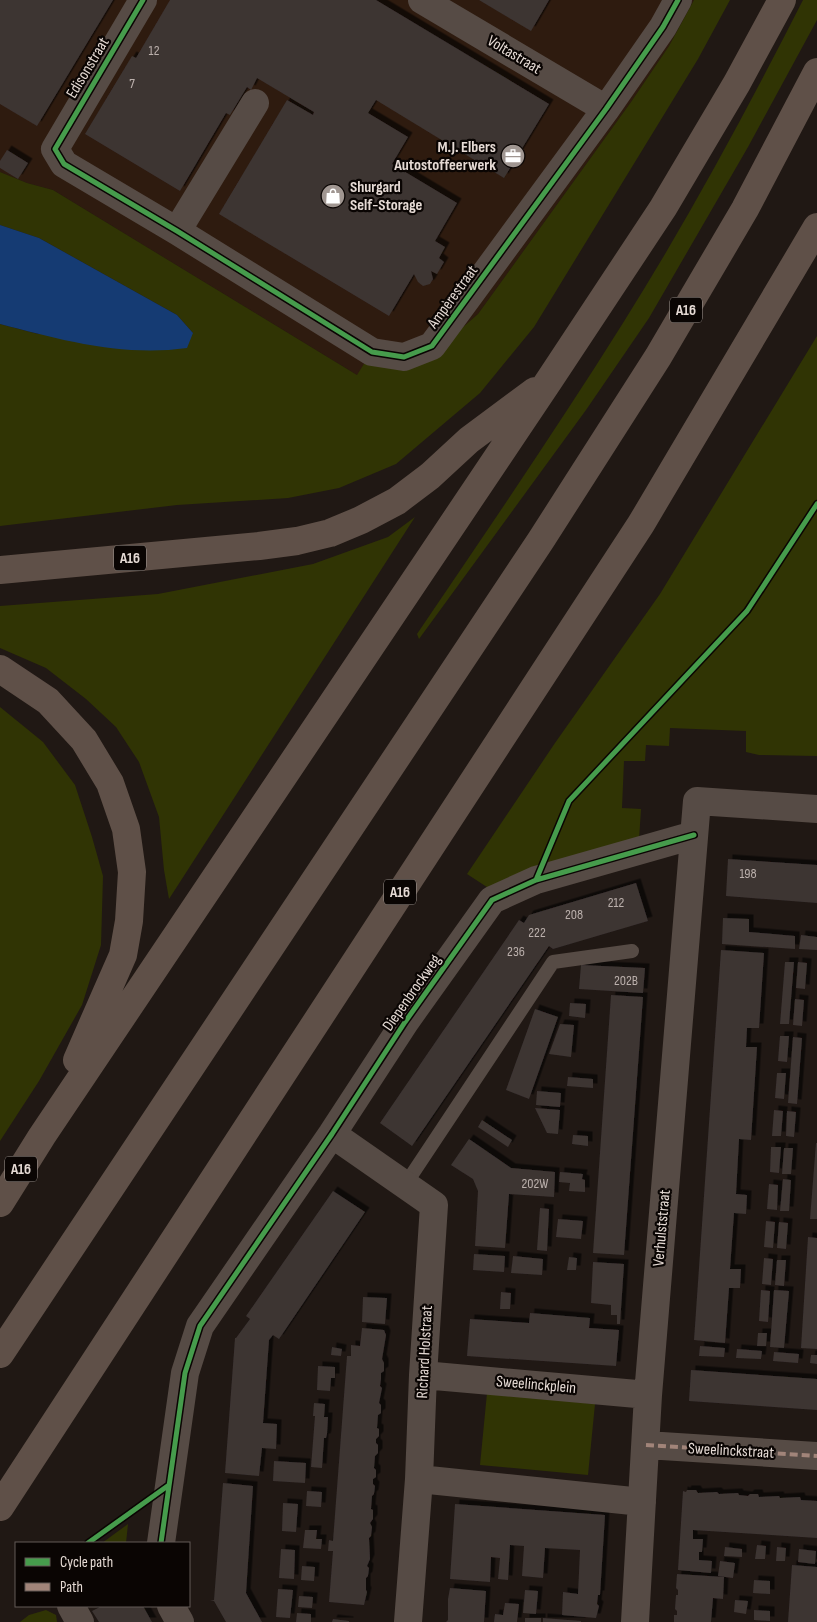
<svg xmlns="http://www.w3.org/2000/svg" width="817" height="1622" font-family="'Sofia Sans Condensed',sans-serif">
<style>
.built{fill:#2e1b0f}
.green{fill:#303404}
.water{fill:#153b73}
.building{fill:#3c3433;filter:url(#shadow)}
.lines{fill:none;stroke-linecap:round;stroke-linejoin:round}
.service{stroke:#564b45;stroke-width:14}
.minor{stroke:#564b45;stroke-width:28}
.motorway{stroke:#5f5048;stroke-width:28}
.quiet{stroke:#a18479;stroke-width:4;stroke-dasharray:8 4;stroke-linecap:butt}
.cycleway-casing{stroke:#0a0503;stroke-width:8}
.cycleway{stroke:#469c4c;stroke-width:5}
.labels{text-anchor:middle;dominant-baseline:central;stroke-width:4.5;stroke-linejoin:round;paint-order:stroke}
.number-label{font-size:14px;fill:#bbb0ac}
.shield{fill:#0a0503;stroke:#a39a95;stroke-width:1}
.shield-label{font-size:15px;font-weight:bold;fill:#e5dad4}
.street-label{font-size:16px;fill:#e5dad4;stroke:#0a0503}
.poi-label{font-size:16px;font-weight:bold;fill:#e5dad4;stroke:#0a0503;text-anchor:end}
</style>
<defs>
<filter id="shadow"><feDropShadow dx="4.5" dy="-4.5" stdDeviation="0" flood-color="#0009"/></filter>
</defs>
<rect width="100%" height="100%" fill="#201814"/>
<path class="built" d="M0 0H694L669 46 631 102 478 314 445 343 357 375 53 190 27 183 0 172Z"/>
<path class="green" d="M694 0H730L698 59 534 327 480 393 396 464 339 488 288 498 177 505 0 526V324L38 334 193 333 177 315 39 238 0 225V172L27 183 53 190 357 375 367 359 445 343 478 314 631 102 669 46Z
M803 0H817V20L748 147 649 318 586 410 419 639 417 634C487 531 557 428 623 323 689 218 747 110 803 0Z
M817 336V756L759 755 746 752V731L670 728 669 746 646 745 645 761H624L622 808 641 809 639 840 493 891 467 874 555 743 660 594Z
M415 517 169 899 164 870 159 817 139 762 116 727 86 699 46 668 0 648V606L158 594 313 564 388 537Z
M0 707 43 742 75 785 92 837 103 876 101 945 82 1005 39 1081 0 1141Z
M487 1393 595 1404 588 1475 480 1465Z
M128 1524 126 1543H102Z
M46 1610 56 1615 57 1622H20L29 1615Z"/>
<path class="water" d="M0 225 39 238 177 315 193 333 187 348C123 357 61 340 0 324Z"/>
<path class="building" d="M0 0H113L37 126 0 104Z
M170 0H376L549 104 504 178 376 100 368 113 408 137 392 164 457 203 435 241 445 247 439 258 444 262 437 274 431 271 433 279 430 284 423 286 418 282 414 274 389 316 219 214 287 100 313 115 314 112 257 78 251 90 247 87 230 115 226 113 180 191 85 134 132 56 136 58Z
M479 0H549L531 31Z
M7 150 28 163 18 179 0 168V161Z
M728 859 817 865V903L726 896Z
M636 883 648 921 553 949 549 946 412 1146 380 1123 519 920 524 923 529 915Z
M723 918 749 919V932L795 936V949L722 944Z
M801 935 817 937V950L799 949Z
M721 950 764 953 759 1028H747L746 1047H757L751 1140 739 1139 736 1194 747 1195 746 1214 734 1213 730 1269H741L740 1288H729L725 1343 694 1340Z
M785 962H794L789 1024H780Z
M798 962 807 963 805 989 796 988Z
M581 965 645 968 643 993 579 989Z
M611 995 643 997 624 1255 593 1253Z
M795 999 804 1000 802 1026 793 1025Z
M570 1003 586 1004 585 1018 569 1016Z
M535 1009 558 1017 529 1099 506 1090Z
M560 1024 574 1025 571 1057 549 1054Z
M780 1036H789L787 1062 778 1061Z
M793 1037 802 1038 797 1104 788 1103Z
M777 1073H786L784 1099 775 1098Z
M568 1077 593 1079V1088L567 1086Z
M537 1091 561 1093 560 1107 536 1105Z
M535 1108 560 1110 558 1134 547 1133Z
M774 1110 783 1111 781 1136H772Z
M787 1111 796 1112 794 1137 786 1136Z
M482 1120 512 1140 508 1147 478 1127Z
M573 1135 588 1136V1146L572 1144Z
M469 1139 511 1168 555 1172 554 1197 509 1194 505 1248 475 1246 478 1191 473 1179 451 1165Z
M816 1143H817V1219H810Z
M771 1147H781L779 1173 770 1172Z
M784 1148H793L791 1174H782Z
M560 1172 583 1174 582 1179 585 1180V1192L569 1191 570 1183 559 1182Z
M783 1179 791 1180 789 1211H780Z
M769 1184 778 1185 777 1210 767 1209Z
M333 1191 365 1212 279 1339 273 1335 269 1340 263 1423 277 1424 276 1449 262 1448 259 1476 225 1473 235 1338H236L250 1319 246 1316Z
M540 1208 549 1209 547 1251 537 1250Z
M558 1219 583 1221 581 1239 556 1237Z
M766 1221 775 1222 773 1248 764 1247Z
M779 1222 788 1223 786 1249 777 1248Z
M808 1237 817 1238V1349L801 1348Z
M474 1254 505 1256 504 1272 473 1270Z
M513 1256 543 1259 542 1275 511 1273Z
M569 1257 577 1258 576 1270H567Z
M764 1258 773 1259 771 1285 762 1284Z
M777 1260H786L784 1286 775 1285Z
M593 1262 624 1264 620 1324H617V1315H611V1305L591 1303Z
M761 1290 770 1291 768 1322 759 1321Z
M774 1290 789 1291 784 1348 770 1347Z
M501 1292 511 1293 510 1309H500Z
M363 1297 387 1298 385 1324 362 1322Z
M530 1313 590 1318 589 1328 619 1330 616 1366 467 1356 470 1319 529 1323Z
M362 1328 384 1330 386 1335 382 1359 384 1363V1371L381 1373V1379L380 1386 382 1388 379 1403 381 1405V1413L378 1415 377 1428 379 1429V1436L376 1439V1443L378 1445V1453L375 1456 374 1468 376 1470V1477L373 1479V1484L375 1486 374 1494 372 1496 371 1509 373 1510V1519L370 1523 372 1527 371 1536 369 1538 370 1559 367 1566 369 1568 368 1576 366 1578V1590L367 1592 364 1605 329 1602 333 1551H328L329 1540 333 1541 347 1356H351V1345L360 1346Z
M758 1333H767L766 1346H757Z
M700 1346 725 1348 724 1357 699 1356Z
M332 1347 342 1349 341 1356 331 1355Z
M737 1349 762 1351 761 1359 736 1358Z
M774 1352 799 1354 798 1363 773 1361Z
M811 1355H817V1364L810 1363Z
M318 1366 335 1367V1378H331L330 1391 317 1390Z
M691 1370 817 1379V1410L689 1401Z
M314 1403 325 1404 324 1417H328L327 1434 326 1438H324L322 1468 311 1467 315 1416H313Z
M274 1461 306 1463 305 1483 273 1481Z
M223 1483 253 1486 246 1593 262 1622H226L214 1601H210L214 1600Z
M687 1490H696L698 1493 717 1492 719 1494 738 1493 739 1495 748 1496 750 1494H758L759 1497 779 1496 780 1498 800 1497 801 1500 817 1501V1538L693 1530V1539H703L702 1552H699V1560L712 1561 711 1573 678 1570 683 1491 686 1492Z
M307 1491 322 1492 321 1507 306 1506Z
M283 1503 298 1504 296 1532 282 1531Z
M455 1504 605 1515 600 1595H598L597 1604 599 1606 596 1618 562 1615 563 1592 578 1594 580 1550 545 1548 543 1578 522 1576 524 1546 510 1545 508 1580 498 1579 500 1558 491 1557 490 1582 450 1579Z
M305 1530H317L316 1539H322L321 1549 303 1548Z
M757 1545 766 1546 765 1559H755Z
M725 1547 742 1549V1557L724 1556Z
M777 1547 786 1548 785 1561H776Z
M281 1549 295 1550 294 1579 279 1578Z
M799 1549 816 1551 815 1564 798 1562Z
M720 1561 735 1563 733 1578 718 1576Z
M792 1565 817 1567V1622H788Z
M302 1566 315 1567 314 1581 301 1580Z
M677 1574 724 1577 723 1599 713 1598 711 1622H674V1615H677V1611L675 1609 676 1595H678V1590L676 1588Z
M754 1580 770 1581V1594L753 1593Z
M450 1588 486 1591 484 1622H446L448 1620V1599Z
M278 1589 293 1590 290 1618 276 1617Z
M525 1590 538 1591 536 1614 523 1613Z
M299 1596 313 1597 312 1608 298 1607Z
M735 1600 748 1601 746 1614 734 1612Z
M505 1603 519 1604 517 1622H494L495 1614 503 1615Z
M102 1606H143L152 1622H99L92 1611Z
M754 1610 770 1611V1621L754 1620Z
M297 1613 311 1614V1622H296Z
M525 1618H541V1622H525Z
M543 1618 581 1621V1622H543Z
M333 1619 349 1621V1622H332Z"/>
<g class="lines">
<path class="service" d="M405 1185 553 962 632 951"/>
<path class="minor" d="M143 0 55 149 64 164 177 231 372 352 404 357 432 346 606 109 663 27 678 0
M422 0 606 109
M177 231 255 103
M332 1134 434 1205 423 1375 419 1479 408 1622
M423 1375 648 1395
M646 1445 817 1456
M419 1479 642 1502
M161 1543 185 1373 200 1326 332 1134 405 1022 492 900 536 880 694 835
M71 1606 80 1622
M171 1606 180 1622
M635 1622 648 1395 697 801 817 809"/>
<path class="motorway" d="M0 570 259 546 297 541 330 533 361 520 397 501 430 476 469 440 535 391
M0 669 48 701 84 740 110 783 126 829 132 872 129 921 123 955 77 1060
M0 1203 42 1136 550 379 663 208 737 83 782 0
M0 1354 541 540 658 357 745 209 817 72
M0 1507 641 524 817 227"/>
<path class="quiet" d="M646 1445 817 1456"/>
<g class="cycleway-casing">
<path id="cycleway" d="M143 0 55 149 64 164 177 231 372 352 404 357 432 346 606 109 663 27 678 0
M536 880 569 801 747 611 817 504
M88 1543 169 1485
M161 1543 185 1373 200 1326 332 1134 405 1022 492 900 536 880 694 835"/>
</g>
<use href="#cycleway" class="cycleway"/>
</g>
<defs>
<g id="office-disc" transform="scale(1.25)"><circle r="9.5" fill="#a09691" stroke="#0a0503"/><path d="M-6-3h4V-5.5h4V-3h4V5H-6ZM-1-4.5V-3h2v-1.5ZM-6 0V1H6V0Z" fill="#fff"/></g>
<g id="shop-disc" transform="scale(1.25)"><circle r="9.5" fill="#a09691" stroke="#0a0503"/><path d="M-5-2.5h2.3a2.7 3.5 0 0 1 5.4 0H5L5.5 6h-11ZM-1.5-2.5h3a1.5 2.3 0 0 0-3 0Z" fill="#fff"/></g>
</defs>
<g fill-rule="evenodd">
<use href="#office-disc" x="513" y="156"/>
<use href="#shop-disc" x="333" y="196"/>
</g>
<g class="labels">
<g class="number-label">
<text x="154" y="50">12</text>
<text x="132" y="83">7</text>
<text x="748" y="873">198</text>
<text x="616" y="902">212</text>
<text x="574" y="914">208</text>
<text x="537" y="932">222</text>
<text x="516" y="951">236</text>
<text x="626" y="980">202B</text>
<text x="535" y="1183">202W</text>
</g>
<g class="shield">
<rect x="670" y="297.5" width="32" height="25" rx="4"/>
<rect x="114" y="545.5" width="32" height="25" rx="4"/>
<rect x="384" y="879.5" width="32" height="25" rx="4"/>
<rect x="5" y="1156.5" width="32" height="25" rx="4"/>
</g>
<g class="shield-label">
<text x="686" y="310">A16</text>
<text x="130" y="558">A16</text>
<text x="400" y="892">A16</text>
<text x="21" y="1169">A16</text>
</g>
<g class="street-label">
<text transform="translate(514 55) rotate(31)">Voltastraat</text>
<text transform="translate(88 68) rotate(-59)">Edisonstraat</text>
<text transform="translate(453 297) rotate(-54)">Ampèrestraat</text>
<text transform="translate(412 993) rotate(-55)">Diepenbrockweg</text>
<text transform="translate(662 1228) rotate(-85)">Verhulststraat</text>
<text transform="translate(425 1352) rotate(-87)">Richard Holstraat</text>
<text transform="translate(536 1385) rotate(5)">Sweelinckplein</text>
<text transform="translate(731 1451) rotate(3)">Sweelinckstraat</text>
</g>
<g class="poi-label">
<text x="496" y="147">M.J. Elbers<tspan x="496" dy="18">Autostoffeerwerk</tspan></text>
<text x="350" y="187" text-anchor="start">Shurgard<tspan x="350" dy="18">Self-Storage</tspan></text>
</g>
</g>
<rect x="15" y="1542" width="175" height="65" fill="#0a0503" stroke="#625a57"/>
<rect x="25" y="1558" width="25" height="8" fill="#469c4c" stroke="#625a57"/>
<text x="60" y="1567" font-size="15" fill="#e5dad4">Cycle path</text>
<rect x="25" y="1583" width="25" height="8" fill="#a18479" stroke="#625a57"/>
<text x="60" y="1592" font-size="15" fill="#e5dad4">Path</text>
</svg>
